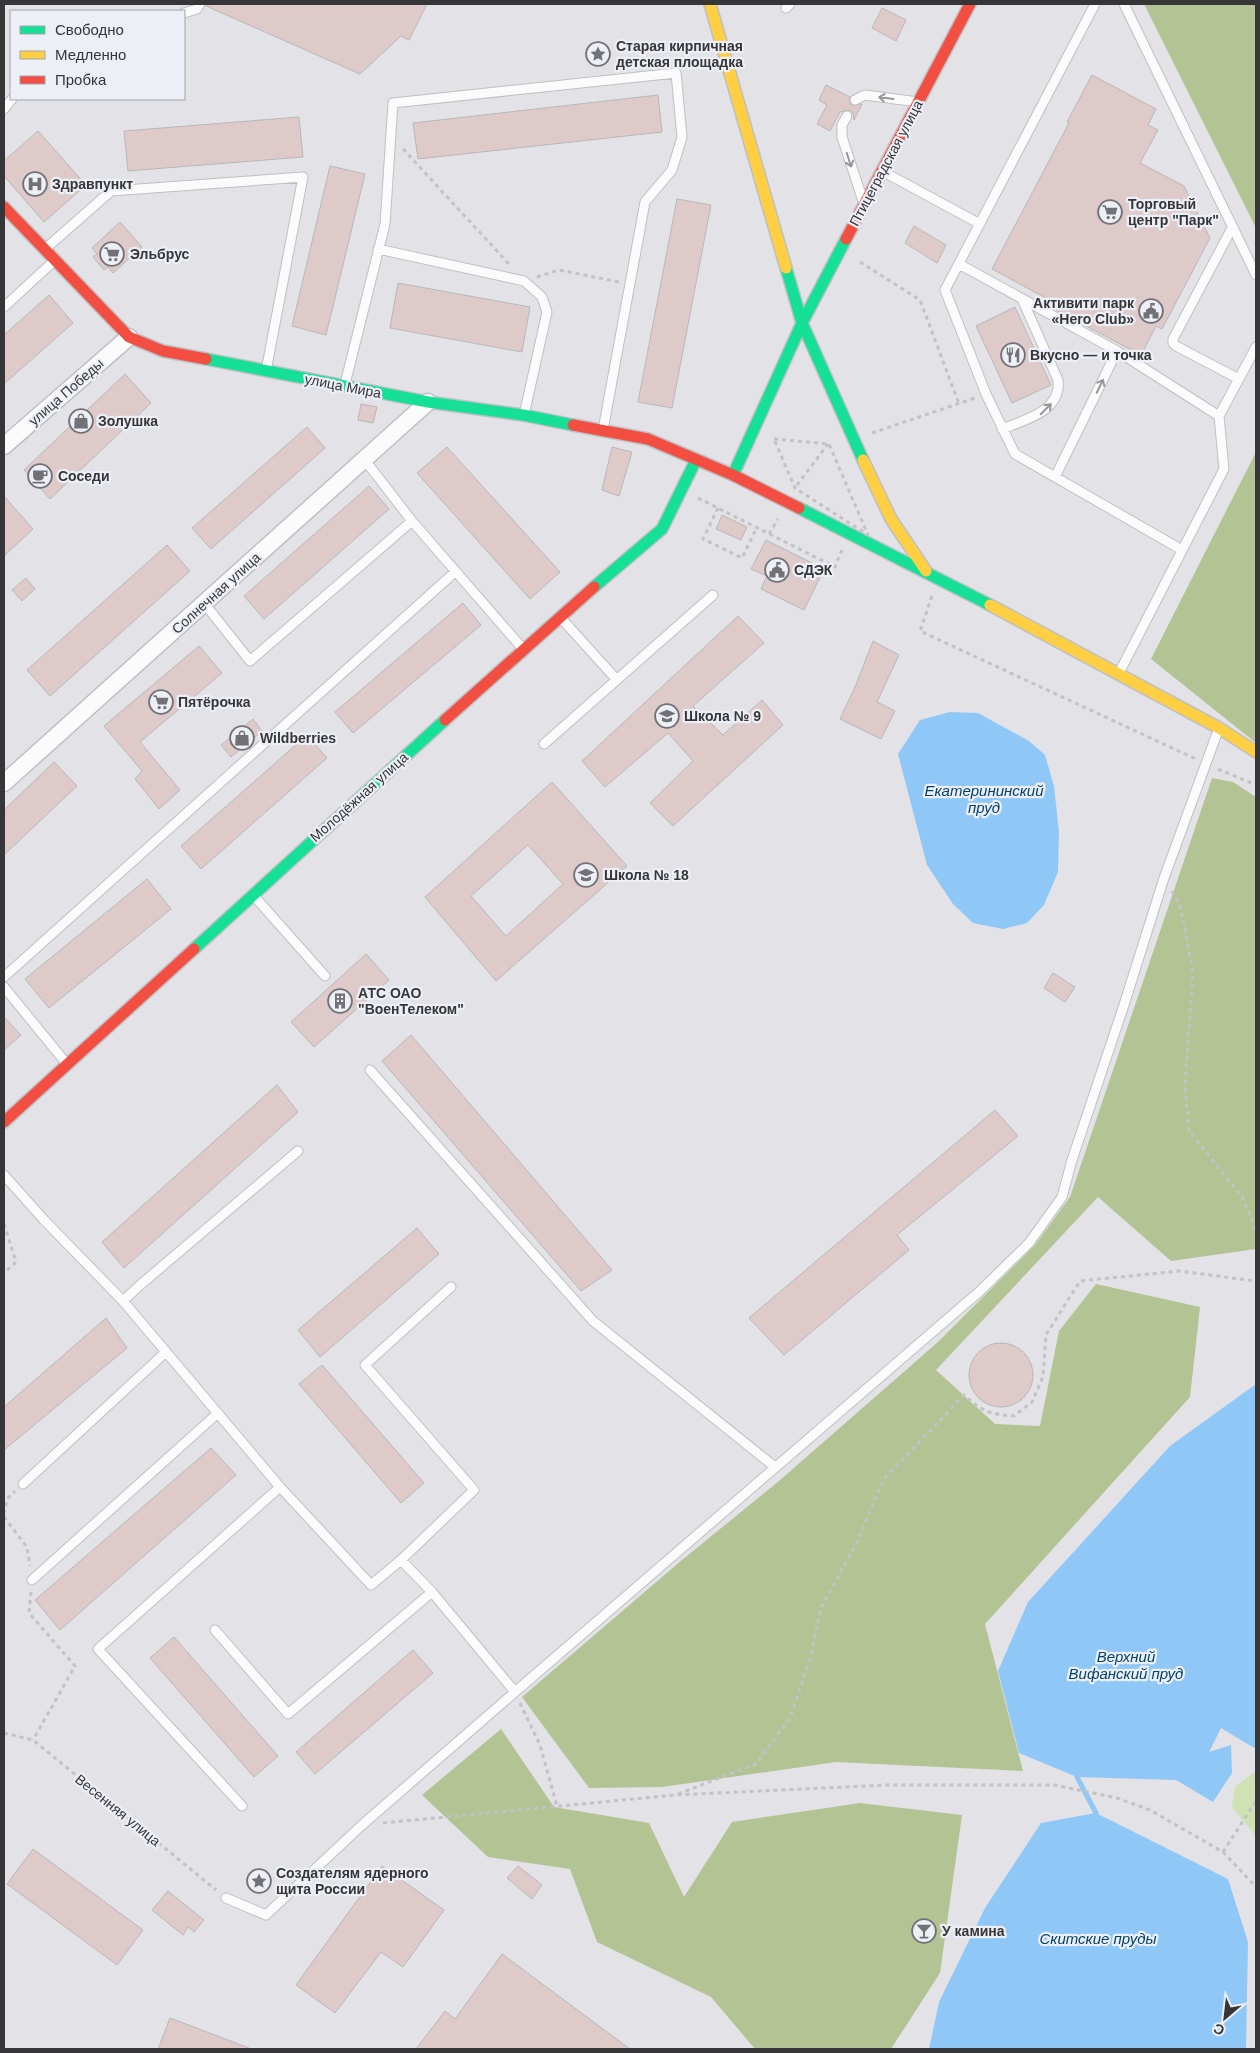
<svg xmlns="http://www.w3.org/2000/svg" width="1260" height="2053" font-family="Helvetica,sans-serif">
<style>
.green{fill:#d0e1b4}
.forest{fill:#b3c394}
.water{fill:#8fc8f7}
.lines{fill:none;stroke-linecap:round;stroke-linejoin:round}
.stream{stroke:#8fc8f7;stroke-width:5}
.building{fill:#ddcac9;stroke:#b9b7b9;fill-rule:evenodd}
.lane-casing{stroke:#bfc0c3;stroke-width:11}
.street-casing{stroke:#bfc0c3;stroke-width:19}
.fast-casing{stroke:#bfc0c3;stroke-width:14}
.slow-casing{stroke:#bfc0c3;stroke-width:14}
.jam-casing{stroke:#bfc0c3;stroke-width:14}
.path{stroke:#c3c3c5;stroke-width:3;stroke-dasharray:4 4;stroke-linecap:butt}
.lane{stroke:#fbfbfb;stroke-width:9}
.street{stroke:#fbfbfb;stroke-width:16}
.fast{stroke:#16e098;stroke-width:11}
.slow{stroke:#ffcf43;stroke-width:11}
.jam{stroke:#f24e42;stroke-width:11}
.oneway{stroke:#98989a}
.labels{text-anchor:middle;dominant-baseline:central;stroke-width:4.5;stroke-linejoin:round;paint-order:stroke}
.poi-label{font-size:14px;font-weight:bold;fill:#363639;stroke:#edeff6;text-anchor:start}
.street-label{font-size:14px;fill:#363639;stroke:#edeff6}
.water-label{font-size:15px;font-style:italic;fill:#01436c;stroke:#edeff6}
</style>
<rect width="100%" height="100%" fill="#e2e2e7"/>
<path class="green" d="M1256 1771V1836L1232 1807 1235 1787Z"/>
<path class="forest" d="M1144 4H1256V228Z
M1256 452V743L1151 659Z
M1212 778 1233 782 1256 797V1249L1171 1261 1098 1197 936 1370 995 1424 1040 1426 1059 1331 1096 1284 1200 1307 1190 1397 985 1624 1023 1771 836 1762 662 1787 589 1788 522 1697 682 1560 779 1481 938 1342 1035 1245 1070 1197Z
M501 1729 554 1807 649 1823 684 1897 732 1822 860 1803 962 1815 940 1973 891 2049H755L711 1997 597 1942 570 1869 488 1857 422 1795Z"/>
<path class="water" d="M950 712 978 713 1029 741 1045 755 1054 786 1059 832 1058 872 1044 905 1027 923 1003 929 973 923 953 904 927 865 898 754 920 720Z
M1256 1384V1749L1221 1728 1209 1752 1231 1745 1232 1773 1213 1802 1176 1780 1077 1777 1019 1753 998 1671 1028 1602 1170 1446Z
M1096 1813 1228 1879 1248 1942 1246 2049H929L939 2002 985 1908 1041 1823Z"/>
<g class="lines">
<path class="stream" d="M1077 1771V1777L1096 1813 1095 1820"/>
</g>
<path class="building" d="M206 4H427L409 40 401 36 360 74 206 6Z
M882 8 906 20 896 41 872 28Z
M1092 75 1156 109 1148 125 1158 130 1140 163 1184 186 1210 238 1162 329 1156 326 1141 355 1052 308 1055 303 992 269 1069 123 1067 122Z
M826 85 850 97 849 102 852 105 862 104 854 120 853 113 850 110 840 112 830 131 817 124 827 105 819 100Z
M658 95 662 132 418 159 413 123Z
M299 117 303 157 128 171 124 131Z
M38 131 86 185 44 222 4 176V161Z
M330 166 365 174 326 335 292 326Z
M677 199 711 205 672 408 638 402Z
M120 222 142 247 113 273 108 267 104 270 93 257 97 254 92 248Z
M914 226 946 245 937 263 905 243Z
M398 283 530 307 522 352 390 328Z
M49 295 73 323 4 384V335Z
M1015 307 1051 385 1012 403 976 326Z
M125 374 151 403 50 499 24 470Z
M361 404 377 407 373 423 358 420Z
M307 427 325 448 211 549 192 528Z
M447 447 560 572 530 599 417 473Z
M612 447 632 452 619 496 602 490Z
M369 486 389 509 264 619 244 596Z
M4 496 33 529 4 556Z
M722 515 747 527 741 540 716 529Z
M766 540 824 569 804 610 761 589 767 576 751 569Z
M167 545 190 571 50 696 27 670Z
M26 578 35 589 22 601 12 590Z
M463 603 481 625 353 733 335 712Z
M738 616 764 643 693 706 723 735 762 700 783 725 673 826 650 803 693 761 668 733 605 787 582 761Z
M873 641 899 655 877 702 895 711 881 739 840 719 855 687Z
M199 646 222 673 140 742 180 790 159 809 135 779 142 771 104 726Z
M253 719 262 731 231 757 221 745Z
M307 735 327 758 201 869 181 846Z
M54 762 77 786 4 855V810Z
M552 782 627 866 496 981 425 897ZM528 845 563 884 506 936 471 896Z
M147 879 171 909 49 1008 25 979Z
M366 954 389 980 314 1047 291 1022Z
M1053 973 1075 987 1065 1002 1044 988Z
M4 1017 21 1035 4 1050Z
M411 1035 612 1270 581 1291 382 1061Z
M277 1085 298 1112 124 1268 102 1242Z
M995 1110 1018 1136 897 1235 909 1250 784 1355 749 1318Z
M417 1228 439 1254 320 1357 298 1330Z
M106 1318 127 1348 4 1450V1407Z
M969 1375a32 32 0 1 1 64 0a32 32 0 1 1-64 0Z
M322 1365 424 1483 401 1503 299 1384Z
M211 1448 236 1475 60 1630 35 1600Z
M174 1637 278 1756 254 1777 150 1658Z
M413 1650 433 1673 315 1774 296 1752Z
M33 1849 143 1930 117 1965 7 1884Z
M382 1866 444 1910 403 1967 381 1952 335 2013 296 1985Z
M518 1866 542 1885 532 1899 507 1878Z
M168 1891 204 1920 194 1932 188 1927 183 1935 152 1910Z
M502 1954 630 2049H416L445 2011 455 2019Z
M170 2018 249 2048V2049H158Z"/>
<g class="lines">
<g class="lane-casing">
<path id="lane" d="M1095 4 945 290 986 394 1015 454 1182 550
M1124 4 1256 275
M786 8 790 4
M184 13 197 9 200 4
M855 100 865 95 918 102
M4 109 12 99
M847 116 842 125V137L863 201
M882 171 980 224
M1232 228 1173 339V343L1176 346 1239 379
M45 249 111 191 303 177 266 371
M378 249 524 281 542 297 547 312 524 415
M959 264 1117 351 1219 416
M4 307 55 260
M345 384 385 224 393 103 676 73 682 137 672 170 645 202 603 430
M1002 429C1025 420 1062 411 1058 380L1022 299
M364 459 412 521 523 649
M1055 477 1117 351
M204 603 250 661 412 521
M560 617 617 680
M1119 673 1224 469 1219 416 1256 347
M544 744 713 595
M254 896 325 976
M4 977 455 572
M4 987 66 1063
M370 1070 593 1321 775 1467
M4 1175 44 1220 123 1301 139 1286 298 1151
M123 1301 280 1487 371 1585 401 1560 432 1592 515 1692 980 1291 1029 1243 1062 1197 1072 1160 1123 1008 1164 878 1219 728
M23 1484 166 1352
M401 1560 474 1490 365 1365 451 1287
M32 1580 218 1413
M215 1630 288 1714 432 1592
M242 1806 98 1649 280 1487
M226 1898 266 1915 362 1825 515 1692"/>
</g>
<g class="street-casing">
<path id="street" d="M4 446 129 337
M4 783 428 402"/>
</g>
<g class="fast-casing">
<path id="fast" d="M786 268 802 323 863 460
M206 359 428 402 523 415 573 425
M733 475 802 323 846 239
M799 508 990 605
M594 587 662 529 696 460
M194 949 445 720"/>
</g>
<g class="slow-casing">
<path id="slow" d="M710 4 786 268
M863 460 891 519 926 571
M990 605 1219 728 1256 752"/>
</g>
<g class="jam-casing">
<path id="jam" d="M4 207 129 337 163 351 206 359
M846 239 970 4
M573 425 648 439 733 475 799 508
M445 720 594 587
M4 1122 194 949"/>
</g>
<path class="path" d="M403 149 509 264
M860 262 920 300 959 404
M537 277 559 270 619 282
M872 433 975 398
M774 439 829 444 868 535 795 488Z
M797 485 828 444
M698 498 835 567 842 550
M718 508 703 539 742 558 757 527
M769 534 778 519
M932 596 920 631 1196 759
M1218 769 1256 785
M1172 891 1180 905 1193 972 1185 1085 1189 1131 1243 1198 1256 1231
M4 1224 16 1262 4 1273
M4 1514 7 1499 15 1491
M4 1517 27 1547 30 1566
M31 1592 29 1613 75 1666 33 1740
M520 1703 540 1745 557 1806
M4 1733 33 1740 216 1890
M678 1794 756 1764 790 1718 810 1659 821 1608 857 1542 883 1480 964 1395C983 1412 989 1414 1014 1416L1032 1402 1043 1377 1046 1335 1080 1281 1179 1271 1256 1281
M383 1823 675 1795 888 1785H1054L1117 1798 1150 1810 1223 1852 1256 1887
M1223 1852 1256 1801"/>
<use href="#lane" class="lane"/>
<use href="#street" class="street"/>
<use href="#fast" class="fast"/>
<use href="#slow" class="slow"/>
<use href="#jam" class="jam"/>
</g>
<defs><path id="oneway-shaft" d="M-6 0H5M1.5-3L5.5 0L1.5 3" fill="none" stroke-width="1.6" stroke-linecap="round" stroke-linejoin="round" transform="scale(1.25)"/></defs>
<g class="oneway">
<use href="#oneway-shaft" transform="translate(886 98) rotate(-173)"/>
<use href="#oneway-shaft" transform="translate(849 160) rotate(72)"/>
<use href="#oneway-shaft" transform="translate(1100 386) rotate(-64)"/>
<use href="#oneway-shaft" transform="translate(1046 409) rotate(-45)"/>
</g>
<defs>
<g id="sight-ring" transform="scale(1.25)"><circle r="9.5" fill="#edeff6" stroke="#727276" stroke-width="1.5"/><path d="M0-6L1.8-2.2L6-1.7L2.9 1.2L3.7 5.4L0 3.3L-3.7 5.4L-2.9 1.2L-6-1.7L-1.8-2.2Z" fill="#727276"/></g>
<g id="hospital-ring" transform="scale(1.25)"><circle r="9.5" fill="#edeff6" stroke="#727276" stroke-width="1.5"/><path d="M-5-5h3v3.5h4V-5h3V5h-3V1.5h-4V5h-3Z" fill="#727276"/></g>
<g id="supermarket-ring" transform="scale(1.25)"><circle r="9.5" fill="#edeff6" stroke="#727276" stroke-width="1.5"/><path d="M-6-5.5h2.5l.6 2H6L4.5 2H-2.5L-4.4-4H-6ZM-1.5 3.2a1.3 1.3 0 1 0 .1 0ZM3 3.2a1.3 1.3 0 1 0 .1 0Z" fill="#727276"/></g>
<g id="civic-ring" transform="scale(1.25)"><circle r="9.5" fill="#edeff6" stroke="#727276" stroke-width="1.5"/><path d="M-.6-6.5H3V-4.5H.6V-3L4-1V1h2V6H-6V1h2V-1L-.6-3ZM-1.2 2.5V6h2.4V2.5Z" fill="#727276"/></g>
<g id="restaurant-ring" transform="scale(1.25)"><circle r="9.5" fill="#edeff6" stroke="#727276" stroke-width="1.5"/><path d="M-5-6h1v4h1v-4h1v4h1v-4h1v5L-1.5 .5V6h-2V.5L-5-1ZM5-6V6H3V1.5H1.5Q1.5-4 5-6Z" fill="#727276"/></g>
<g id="shop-ring" transform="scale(1.25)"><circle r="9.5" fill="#edeff6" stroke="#727276" stroke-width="1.5"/><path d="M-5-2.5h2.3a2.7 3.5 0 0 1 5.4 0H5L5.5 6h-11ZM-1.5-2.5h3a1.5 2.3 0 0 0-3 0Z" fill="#727276"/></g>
<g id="cafe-ring" transform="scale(1.25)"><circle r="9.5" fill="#edeff6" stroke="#727276" stroke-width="1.5"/><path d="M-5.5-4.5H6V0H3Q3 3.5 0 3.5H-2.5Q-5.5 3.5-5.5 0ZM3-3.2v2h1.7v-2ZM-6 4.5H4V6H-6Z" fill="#727276"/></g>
<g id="school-ring" transform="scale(1.25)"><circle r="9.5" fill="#edeff6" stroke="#727276" stroke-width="1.5"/><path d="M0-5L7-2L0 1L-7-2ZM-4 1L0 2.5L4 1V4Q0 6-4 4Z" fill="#727276"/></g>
<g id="building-ring" transform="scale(1.25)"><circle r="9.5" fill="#edeff6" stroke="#727276" stroke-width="1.5"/><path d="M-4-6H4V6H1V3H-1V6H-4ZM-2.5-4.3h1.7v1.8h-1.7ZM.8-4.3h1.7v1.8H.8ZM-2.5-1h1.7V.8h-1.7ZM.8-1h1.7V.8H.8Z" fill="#727276"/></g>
<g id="bar-ring" transform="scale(1.25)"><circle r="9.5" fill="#edeff6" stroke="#727276" stroke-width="1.5"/><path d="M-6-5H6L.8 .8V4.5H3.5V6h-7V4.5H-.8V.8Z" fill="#727276"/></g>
</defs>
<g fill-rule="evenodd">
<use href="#sight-ring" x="598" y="54"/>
<use href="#hospital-ring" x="35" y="184"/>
<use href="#supermarket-ring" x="1110" y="212"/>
<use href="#supermarket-ring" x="112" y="254"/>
<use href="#civic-ring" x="1151" y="311"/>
<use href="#restaurant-ring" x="1013" y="355"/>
<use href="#shop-ring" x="81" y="421"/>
<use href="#cafe-ring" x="40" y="476"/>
<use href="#civic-ring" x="777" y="570"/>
<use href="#supermarket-ring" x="161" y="702"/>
<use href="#school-ring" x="667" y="716"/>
<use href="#shop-ring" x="242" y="738"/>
<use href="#school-ring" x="586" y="875"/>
<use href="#building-ring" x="340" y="1001"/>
<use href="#sight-ring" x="259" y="1881"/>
<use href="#bar-ring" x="924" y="1931"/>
</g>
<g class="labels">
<g class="poi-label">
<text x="616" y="46">Старая кирпичная<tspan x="616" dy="16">детская площадка</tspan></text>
<text x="52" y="184">Здравпункт</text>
<text x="1128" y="204">Торговый<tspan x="1128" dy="16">центр "Парк"</tspan></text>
<text x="130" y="254">Эльбрус</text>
<text x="1134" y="303" text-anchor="end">Активити парк<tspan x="1134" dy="16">«Hero Club»</tspan></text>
<text x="1030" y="355">Вкусно — и точка</text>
<text x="98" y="421">Золушка</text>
<text x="58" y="476">Соседи</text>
<text x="794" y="570">СДЭК</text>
<text x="178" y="702">Пятёрочка</text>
<text x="684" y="716">Школа № 9</text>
<text x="260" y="738">Wildberries</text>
<text x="604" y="875">Школа № 18</text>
<text x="358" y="993">АТС ОАО<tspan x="358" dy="16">"ВоенТелеком"</tspan></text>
<text x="276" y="1873">Создателям ядерного<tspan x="276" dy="16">щита России</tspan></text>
<text x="942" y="1931">У камина</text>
</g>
<g class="street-label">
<text transform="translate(886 163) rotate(-62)">Птицеградская улица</text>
<text transform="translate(343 386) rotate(11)">улица Мира</text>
<text transform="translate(66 392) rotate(-41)">улица Победы</text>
<text transform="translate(216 593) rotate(-42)">Солнечная улица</text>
<text transform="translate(359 797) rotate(-42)">Молодёжная улица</text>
<text transform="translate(118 1810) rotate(39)">Весенняя улица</text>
</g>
<g class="water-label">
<text x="984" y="790">Екатерининский<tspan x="984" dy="17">пруд</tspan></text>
<text x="1126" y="1656">Верхний<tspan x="1126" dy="17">Вифанский пруд</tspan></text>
<text x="1098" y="1938">Скитские пруды</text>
</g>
</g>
<rect width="1260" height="2053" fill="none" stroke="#363639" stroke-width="10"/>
<rect x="10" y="10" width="175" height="90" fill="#edeff6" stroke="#a4a5aa"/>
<rect x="20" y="26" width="25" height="8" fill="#16e098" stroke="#a4a5aa"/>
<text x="55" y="35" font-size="15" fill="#363639">Свободно</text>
<rect x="20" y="51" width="25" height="8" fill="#ffcf43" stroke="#a4a5aa"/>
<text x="55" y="60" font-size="15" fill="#363639">Медленно</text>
<rect x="20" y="76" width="25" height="8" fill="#f24e42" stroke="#a4a5aa"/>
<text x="55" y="85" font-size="15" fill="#363639">Пробка</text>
<g transform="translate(1225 2018) rotate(208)" stroke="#edeff6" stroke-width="4" paint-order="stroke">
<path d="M0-4L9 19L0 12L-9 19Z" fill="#363639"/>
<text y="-8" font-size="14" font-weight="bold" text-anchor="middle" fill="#363639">С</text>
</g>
</svg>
